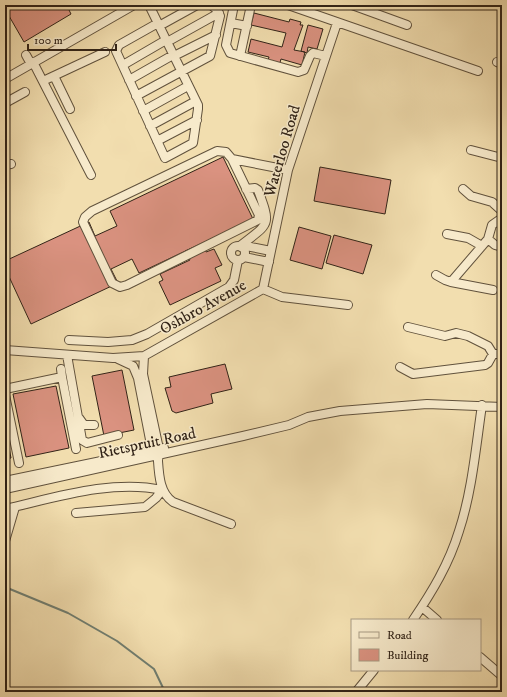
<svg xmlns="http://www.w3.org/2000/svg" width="507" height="697" font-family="'IM FELL DW Pica',serif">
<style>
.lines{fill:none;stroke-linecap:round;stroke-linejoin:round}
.stream{stroke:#717f72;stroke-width:2}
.building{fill:#da9280;stroke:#312317}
.minor-casing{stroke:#61523d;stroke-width:10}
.minor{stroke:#f7eacb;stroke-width:8}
.labels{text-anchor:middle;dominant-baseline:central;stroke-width:3;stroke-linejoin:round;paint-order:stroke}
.street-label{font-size:16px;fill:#312317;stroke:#f7eacb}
</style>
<rect width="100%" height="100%" fill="#f2deaf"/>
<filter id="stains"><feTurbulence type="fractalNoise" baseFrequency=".005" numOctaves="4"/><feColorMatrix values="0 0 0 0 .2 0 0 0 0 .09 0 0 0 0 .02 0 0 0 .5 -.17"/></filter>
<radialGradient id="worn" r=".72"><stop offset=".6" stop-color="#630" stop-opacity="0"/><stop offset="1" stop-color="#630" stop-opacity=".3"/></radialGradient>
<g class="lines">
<path class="stream" d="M5 587 68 613 117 641 154 669 165 692"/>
</g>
<path class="building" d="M8 5H72L74 8 69 10 71 14 24 42 5 9Z
M254 13 289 22 290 19 301 22 300 25H303L294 50 305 52 302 65 281 59 279 66 267 63 269 57 248 52 251 39 282 47 286 33 251 25Z
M308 25 323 29 317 49 308 47 307 53 301 51Z
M223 157 253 219 139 273 132 259 111 269 118 283 31 324 5 268V261L89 222 95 236 117 226 110 211Z
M320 167 391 180 385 214 314 201Z
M299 227 331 236 322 269 290 260Z
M334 235 372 245 363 274 326 263Z
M202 244 206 252 214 249 222 265 215 268 221 281 170 305 159 282 163 280 160 274 190 260 185 251Z
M225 364 232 389 211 394 213 403 176 413 172 411 165 388 171 387 169 377Z
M122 370 134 430 104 436 92 376Z
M56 386 69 448 26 457 13 394Z
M5 428 11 458 5 459Z"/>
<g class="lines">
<g class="minor-casing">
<path id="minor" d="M149 5 198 105V109L193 143 165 158 116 51 119 45 158 23
M234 5 226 45 230 53 298 72 304 70 310 56 313 53 326 56
M288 5 478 71
M352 5 407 25
M231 23 247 26
M159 26 197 5
M167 42 219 13
M26 55 31 64
M174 56 216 35
M240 56 251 5
M33 62 91 175
M497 62 502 64
M123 65 166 40
M54 76 70 109
M5 79 134 5
M129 80 173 55
M43 81 105 52
M136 96 210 56 220 16 217 10 211 5
M5 103 25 92
M143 111 188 86
M150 126 196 101
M157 141 197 120
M471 150 502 158
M232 159 259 215 258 220 127 285 120 287 112 283 83 222 85 217 92 211 217 151 226 152 232 159 288 170
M5 165 11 164
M463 189 471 196 492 202 502 211
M447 234 468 238 482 246
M488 239 495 245 502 247
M231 253a7 7 0 1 1 14 0a7 7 0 1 1-14 0Z
M240 246C269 223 272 227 258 190L255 188 246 189
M241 247 246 246 271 251
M244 257 269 262
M436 275 445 280 451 282
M263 289 288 170 337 23
M263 289 282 297 348 305
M493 290 451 282 488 239 492 225 502 218
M69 340 108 342 132 340 147 334 229 287 234 280 238 260
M5 350 113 358 144 356 263 289
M493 354H502
M67 355 82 440 87 443 118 435
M144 356 143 374 159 449C160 453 158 457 158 461 159 476 160 493 173 502L231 524
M118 359 133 366 138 378 153 455
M400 367 413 374 485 365 488 363 493 354 488 346 468 336 456 333 445 336 408 327
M62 377 76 449
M5 389 62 377 61 369
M5 395 19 463
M79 418 84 425H94
M5 481 164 448
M5 489 243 436 289 425 308 417 340 411 427 404 502 407
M5 509C54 498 112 479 162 490L156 498 145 507 76 513
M5 541 15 507
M422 607 437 620
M413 620C432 592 449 564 459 531 472 492 476 446 482 405
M480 657 502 676
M356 692 374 670"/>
</g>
<use href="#minor" class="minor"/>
</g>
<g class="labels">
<g class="street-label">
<text transform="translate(282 151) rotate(-74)">Waterloo Road</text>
<text transform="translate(203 307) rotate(-29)">Oshbro Avenue</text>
<text transform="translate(147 443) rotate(-12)">Rietspruit Road</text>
</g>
</g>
<rect width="507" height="697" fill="none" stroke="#f2deaf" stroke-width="20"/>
<rect x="6" y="6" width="495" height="685" fill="none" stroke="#312317" stroke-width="2"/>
<rect x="10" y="10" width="487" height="677" fill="none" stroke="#312317"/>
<rect x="351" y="619" width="130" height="52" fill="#f7eacb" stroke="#a89a83"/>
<rect x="359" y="632" width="20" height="6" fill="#f7eacb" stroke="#a89a83"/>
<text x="387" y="639" font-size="12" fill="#312317">Road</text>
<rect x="359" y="649" width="20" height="12" fill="#da9280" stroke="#a89a83"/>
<text x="387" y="659" font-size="12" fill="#312317">Building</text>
<path d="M28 44v6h88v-6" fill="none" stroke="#312317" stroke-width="2"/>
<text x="34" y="44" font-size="12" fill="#312317" stroke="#f7eacb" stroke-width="3" paint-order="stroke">100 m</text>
<rect width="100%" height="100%" filter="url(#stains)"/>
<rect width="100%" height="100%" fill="url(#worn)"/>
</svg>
